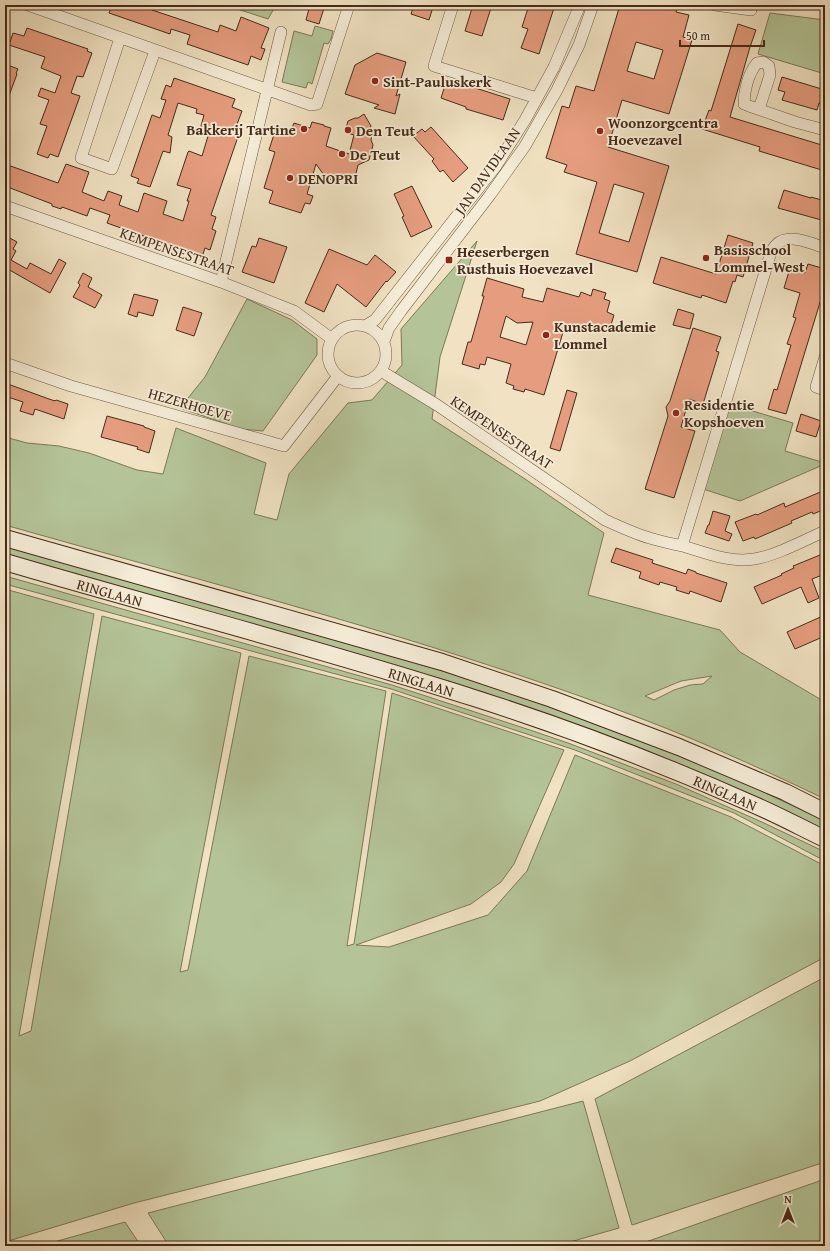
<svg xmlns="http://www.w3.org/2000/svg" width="830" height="1251" font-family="'Gentium Book Plus',serif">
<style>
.green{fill:#b4c498;stroke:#7d7858;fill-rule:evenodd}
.building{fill:#e69d7f;stroke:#462b19;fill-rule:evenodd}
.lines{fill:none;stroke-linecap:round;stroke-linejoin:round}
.minor-casing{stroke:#705943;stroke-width:12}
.secondary-casing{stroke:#462b19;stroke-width:18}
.minor{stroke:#f5ecd7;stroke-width:11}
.secondary{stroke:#f5ecd7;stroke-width:16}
.poi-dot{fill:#8f2418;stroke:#f5ecd7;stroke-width:1.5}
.labels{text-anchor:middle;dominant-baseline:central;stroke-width:3.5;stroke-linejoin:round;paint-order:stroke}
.poi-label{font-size:15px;font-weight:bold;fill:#462b19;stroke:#f5ecd7;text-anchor:start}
.street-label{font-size:15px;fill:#462b19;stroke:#f5ecd7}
</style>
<rect width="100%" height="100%" fill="#f0e2c2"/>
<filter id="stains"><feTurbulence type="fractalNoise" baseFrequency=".005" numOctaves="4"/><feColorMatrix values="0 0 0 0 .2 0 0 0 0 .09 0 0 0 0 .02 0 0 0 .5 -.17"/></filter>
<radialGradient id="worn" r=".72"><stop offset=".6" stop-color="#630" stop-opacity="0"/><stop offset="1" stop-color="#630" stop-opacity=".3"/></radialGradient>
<path class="green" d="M225 5H276L268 19Z
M770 13 825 20V74L758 54Z
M315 26 333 31 331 39 328 44 324 43 312 84 308 82 306 88 282 82 294 31 312 36Z
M477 241 440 357 432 419 525 479 604 533 588 595 720 630 740 652 825 702V799C756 766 685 734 613 708 414 635 209 583 5 525V437L27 443 59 446 89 453 137 470 163 474 176 428 266 463 254 514 277 520 289 474 348 403 372 400 402 365 401 329ZM712 676 703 684 690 685 674 690 654 700 645 696 681 681Z
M247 299 292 320 317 339V355L263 431 241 429 180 408 205 377Z
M729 404 793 423 785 451 825 463V464L740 501 703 489Z
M5 545 437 669 512 694 615 729 744 783 825 821V831L549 716 486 693 449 681 341 650 5 555Z
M5 576 392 685 533 731 568 743 676 784 764 823 825 852V861L734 813 575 750 391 689 126 617 5 584Z
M5 589 94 614 19 1036 31 1031 102 616 241 653 180 972 188 970 249 656 386 691 347 946 354 944 392 693 564 750 514 864 501 882 471 904 356 945 389 947 488 915 527 871 575 755 731 817 825 866V957L630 1061 540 1101 134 1203 5 1242Z
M825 977V1162L632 1225 595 1099Z
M583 1101 619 1228 556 1246H169L148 1213Z
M825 1179V1246H640V1244Z
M125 1222 141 1246H40Z"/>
<path class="building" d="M112 5H153L152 10 218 32 220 25 236 31 241 17 269 28 261 48 265 49 261 60 251 56 248 65 187 44 190 35 171 29 170 34 109 13Z
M310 5H325L319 24 306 20Z
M414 5H427L433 7 429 20 411 14Z
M473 5H492L482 36 465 31Z
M529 5H555L539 54 521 48 528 29 522 27Z
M620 5H665L677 9 676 12 689 15 683 37 692 40 669 114 622 100 608 147 669 166 637 272 576 254 597 182 564 172 567 165 546 158 562 106 569 108 576 86 594 91ZM636 42 663 50 654 79 627 71ZM614 184 644 193 629 242 599 233Z
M738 24 756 30 750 47 730 117 825 146V171L759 151 760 147 702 129 709 110 711 111Z
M27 28 88 49 87 51 92 53 83 77 77 76 71 93 80 96 58 157 50 154 48 158 37 154 47 126 40 124 49 100 38 96 41 88 55 93 61 76 41 68 45 57 9 45 13 33 24 36Z
M377 53 406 62 396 96 400 94 395 114 374 108 379 105 345 94 355 65Z
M5 64 18 69 16 73 17 74 6 104H5Z
M782 77 825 90V105L819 103 817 110 782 100 785 92 778 90Z
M174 78 235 99 232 107 242 111 236 127 241 128 211 215 216 217 212 229 216 231 210 250 205 248 202 257 107 223 110 215 90 208 87 216 62 207 61 209 52 206V204L5 186V164L58 183 66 164 89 172 82 192 104 201 108 191 122 196 119 205 138 212 144 193 167 201 163 214 183 221 189 201H187L191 189 177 185 188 152 189 151 202 156 208 136 199 133 204 115 196 113 197 109 178 103 168 135 172 137 170 153 163 151 150 187 137 183 139 179 131 176 152 115 160 118 166 100 161 99 166 85 171 87Z
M447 79 510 99 503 120 466 109V107L441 98Z
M364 114 371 126 369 130 372 135 371 140 373 145 369 160 358 165 354 182 342 178 336 181 326 178 316 164 307 194 313 196 310 204 305 203 301 213 269 203 273 191 264 188 275 152 269 150 276 128 290 133 294 123 310 128 312 122 324 125V126L331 128 326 146 349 154 354 135 345 132 348 121 355 118H358Z
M431 127 468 168 453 182 443 170 440 172 432 161 434 159 413 136 422 129 425 132Z
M412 186 432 227 411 237 402 217 404 216 394 194Z
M784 190 811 198V197L825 201V221L778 208Z
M728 235 753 243 743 277 737 275 735 282 733 281 726 303 702 295 701 298 653 283 661 257 716 274Z
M8 237 17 242 13 249 16 251 11 260 27 269 30 263 51 274 59 259 66 263 50 293 6 268 5 270V242Z
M259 238 287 247 274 283 242 272 252 246 256 247Z
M329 249 367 265 375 255 396 272 387 282 386 281 366 307 337 284 324 312 305 303Z
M808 264 825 269V286L786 414 768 409 774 389 777 390 791 345 787 344 796 318 793 317 800 293 784 288 790 268 805 273Z
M83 273 92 278 88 287 102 295 95 308 73 297 80 285 78 283Z
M487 278 524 289 522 297 543 302 547 288 579 297 581 292 591 296 593 289 606 293 604 299 610 301 607 312 614 315 610 328 602 326 601 331 580 325 578 333 564 329 544 395 525 389 524 392 513 389 514 386 506 383 511 364 487 357 485 365 480 364 479 369 462 364 468 342H471L484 296H482ZM506 316 517 323 533 322 526 345 500 337Z
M134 294 158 300 153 316 138 312 137 317 128 314Z
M183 307 202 313 194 336 176 330Z
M678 309 694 314 690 329 673 325Z
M693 328 721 337 716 351 719 352 703 404 689 399 681 427 695 431 674 498 645 489 668 416 666 407 670 401Z
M5 383 49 399 55 401 56 400 68 404 64 419 35 409 33 415 20 411 23 402 5 396Z
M567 390 577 393 560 451 550 448Z
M801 414 821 421 816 437 796 431Z
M107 416 144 426V427L155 431 149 453 137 449 138 447 101 437Z
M825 490V509L813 514 812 512 791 521 792 523 755 539 754 537 743 541 735 522 756 514 757 515 784 503 785 507Z
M713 511 730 516 725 531 732 534 729 541 705 533 708 525H709Z
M616 548 653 560 652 563 674 570 686 574 688 569 696 572V573L727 583 721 602 690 591 689 594 676 590 677 587 660 582 659 585 639 578 641 572 611 562Z
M825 553V574L812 579 819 598 808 603 801 587 762 604 754 587 782 575 781 574 794 568 793 566Z
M825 615V636L795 649 787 632Z"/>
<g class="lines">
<g class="minor-casing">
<path id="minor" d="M28 5 311 105 317 104 349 5
M453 5 434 66 537 98
M715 5 751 10
M120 38 81 158 112 169 155 51
M759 109 770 75 769 66 763 62 757 63C748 74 744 91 744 104L749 106 795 122 825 130
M5 206 221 282 294 311 332 339
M221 282 281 32
M328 354a29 29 0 1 1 58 0a29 29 0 1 1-58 0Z
M365 326 375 320 496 166 525 120 554 67 580 5
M384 341 389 328 401 311 490 195 525 146 557 90 579 45 593 5
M825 357 816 387 825 390
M5 363 71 386 284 446 338 376
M381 371 437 405 605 520C621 527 637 535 653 539 663 542 673 544 683 546 706 553 730 563 754 559 775 556 805 540 825 531
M682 546 771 252C773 249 774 246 777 244 789 233 811 243 825 248"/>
</g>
<g class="secondary-casing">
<g id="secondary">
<path d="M5 538 442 662 552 699 679 747 785 792 825 812"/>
<path id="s1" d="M5 562C161 608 319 648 474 698 568 728 660 763 750 803 776 814 800 827 825 839"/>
</g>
</g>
<use href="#minor" class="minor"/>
<use href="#secondary" class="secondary"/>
</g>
<g class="poi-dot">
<circle cx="375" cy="81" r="4"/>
<circle cx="304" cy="129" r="4"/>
<circle cx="348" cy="130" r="4"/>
<circle cx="600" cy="131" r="4"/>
<circle cx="342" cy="154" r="4"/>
<circle cx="290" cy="178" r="4"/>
<circle cx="706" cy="258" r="4"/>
<rect x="445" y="256" width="8" height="8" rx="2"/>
<circle cx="546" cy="335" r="4"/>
<circle cx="676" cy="413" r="4"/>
</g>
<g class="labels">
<g class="poi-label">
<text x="383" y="81">Sint-Pauluskerk</text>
<text x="608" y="122">Woonzorgcentra<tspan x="608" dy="17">Hoevezavel</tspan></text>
<text x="296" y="129" text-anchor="end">Bakkerij Tartine</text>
<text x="356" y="130">Den Teut</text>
<text x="350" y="154">De Teut</text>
<text x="298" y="178">DENOPRI</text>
<text x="714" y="249">Basisschool<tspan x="714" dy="17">Lommel-West</tspan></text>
<text x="457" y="251">Heeserbergen<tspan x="457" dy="17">Rusthuis Hoevezavel</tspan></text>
<text x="554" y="326">Kunstacademie<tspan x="554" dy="17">Lommel</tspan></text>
<text x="684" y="404">Residentie<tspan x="684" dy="17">Kopshoeven</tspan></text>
</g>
<g class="street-label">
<text transform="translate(487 171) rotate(-55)">JAN DAVIDLAAN</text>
<text transform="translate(177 251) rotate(19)">KEMPENSESTRAAT</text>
<text transform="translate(190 404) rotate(16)">HEZERHOEVE</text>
<text transform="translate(502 432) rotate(34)">KEMPENSESTRAAT</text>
<text stroke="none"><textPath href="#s1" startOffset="109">RINGLAAN</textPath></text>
<text stroke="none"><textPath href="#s1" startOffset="433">RINGLAAN</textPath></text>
<text stroke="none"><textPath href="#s1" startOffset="757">RINGLAAN</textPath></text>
</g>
</g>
<rect width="830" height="1251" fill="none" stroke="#f0e2c2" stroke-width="20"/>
<rect x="6" y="6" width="818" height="1239" fill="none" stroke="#462b19" stroke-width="2"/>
<rect x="10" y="10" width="810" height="1231" fill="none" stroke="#462b19"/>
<g transform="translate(788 1209)" stroke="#f5ecd7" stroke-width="3" paint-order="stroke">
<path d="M0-3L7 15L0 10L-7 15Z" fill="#462b19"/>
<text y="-6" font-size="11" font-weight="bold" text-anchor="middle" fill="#462b19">N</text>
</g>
<path d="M680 40v6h84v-6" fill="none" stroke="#462b19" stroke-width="2"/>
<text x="686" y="40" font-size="12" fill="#462b19" stroke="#f5ecd7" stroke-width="3" paint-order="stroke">50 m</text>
<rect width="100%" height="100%" filter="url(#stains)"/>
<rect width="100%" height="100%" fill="url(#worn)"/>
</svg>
